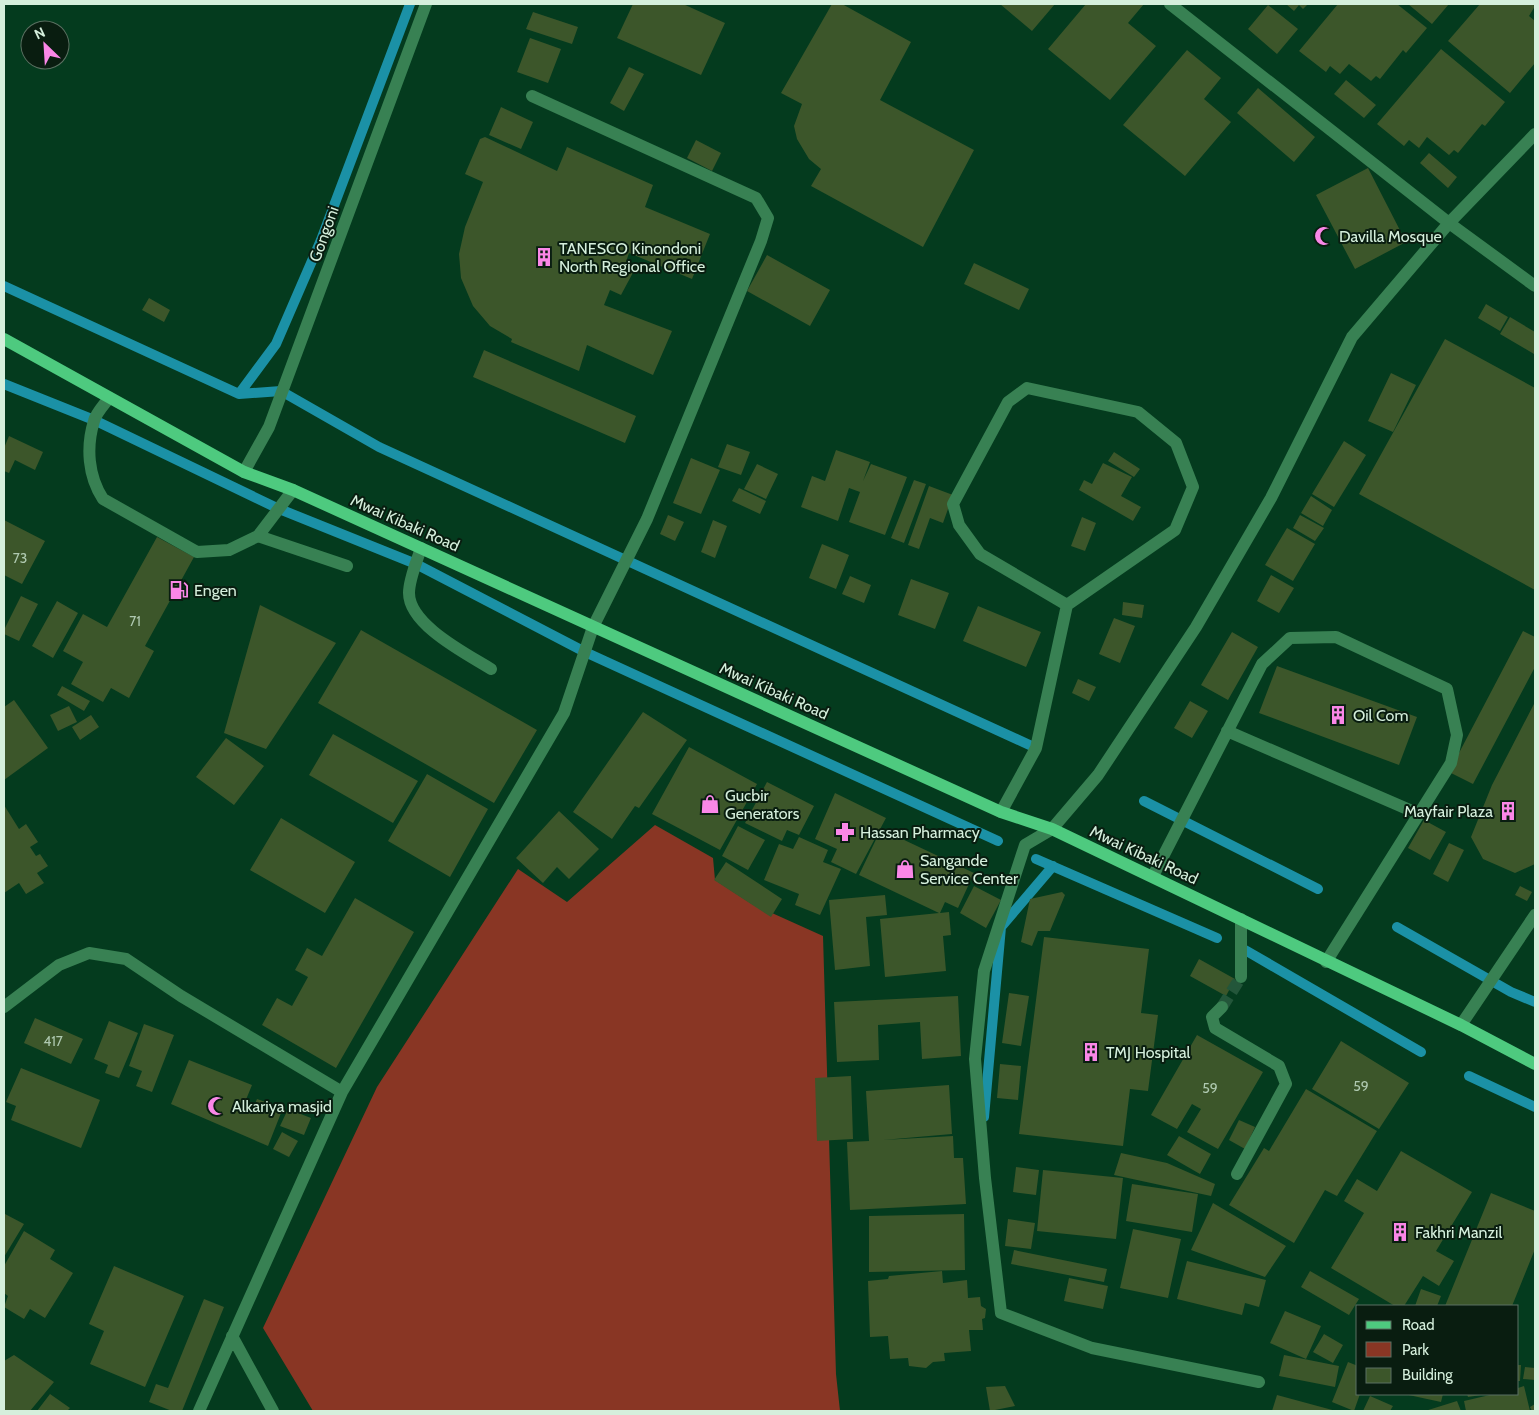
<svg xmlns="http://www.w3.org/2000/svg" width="1539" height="1415" font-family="Cabin,sans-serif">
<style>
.green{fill:#893624}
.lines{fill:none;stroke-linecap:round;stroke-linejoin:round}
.stream{stroke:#1b91a6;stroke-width:10}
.building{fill:#3c562a}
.minor-tunnel{stroke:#23563a;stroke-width:12;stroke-dasharray:12 6;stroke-linecap:butt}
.minor{stroke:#388153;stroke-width:12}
.major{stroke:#4eca7f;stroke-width:12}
.labels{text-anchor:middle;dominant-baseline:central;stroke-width:4;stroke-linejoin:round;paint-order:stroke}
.number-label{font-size:14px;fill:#afc9b0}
.street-label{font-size:16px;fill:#d5efdc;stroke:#091d10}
.poi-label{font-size:16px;fill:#d5efdc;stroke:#091d10;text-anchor:start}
</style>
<rect width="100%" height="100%" fill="#043b1e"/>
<path class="green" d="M655 825 713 858 715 880 752 904 823 936 836 1374 840 1411H313L263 1328 377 1087 518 869 567 902Z"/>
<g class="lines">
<path class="stream" d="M4 286 239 394 281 391 379 447 1036 748
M4 384 94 420 277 508 416 564 585 652 998 841
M239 394 276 344 321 240 410 4
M1144 801 1318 889
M1036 859 1217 938
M1397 927 1511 992 1535 1002
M1245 950 1421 1052
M1469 1076 1535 1107
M984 1117 1001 927 1053 866"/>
</g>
<path class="building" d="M633 4H683L725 23 701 75 617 38Z
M832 4H842L911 42 880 100 974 150 923 247 811 186 821 169 809 159 797 139 794 126 802 104 781 93Z
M1000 4H1055L1032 31Z
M1086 4H1144L1128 23 1156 46 1110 100 1048 49Z
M1286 4H1308L1303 9 1299 5 1294 11Z
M1338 4H1397L1427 28 1406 53 1403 50 1380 79 1376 76 1371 81 1349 64 1340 74 1330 66 1326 72 1299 51Z
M1408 4H1449L1432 24Z
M1480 4H1532L1535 6 1529 16 1535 21V63L1510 93 1448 41Z
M1268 5 1298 29 1277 54 1248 29Z
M533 12 578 27 572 44 526 29Z
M530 38 561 49 548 83 517 72Z
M1441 49 1505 102 1485 126 1482 124 1458 153 1454 150 1449 155 1427 137 1419 148 1409 140 1404 146 1377 124Z
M1187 50 1221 78 1204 99 1231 122 1185 176 1123 125Z
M629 67 644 74 624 111 610 103Z
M1346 80 1376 105 1364 118 1334 94Z
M1258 88 1315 137 1294 162 1237 113Z
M501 107 533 122 521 149 489 135Z
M485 137 557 171 567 147 653 185 645 207 710 234 692 279 629 253 626 262 636 267 621 295 610 290 604 305 672 331 653 375 587 345 579 371 511 342 512 339 490 326 473 306 461 278 459 254 465 227 483 182 465 174 480 139Z
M696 140 721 153 712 171 687 158Z
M1429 153 1457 177 1448 188 1420 163Z
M1368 168 1406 242 1355 269 1316 195Z
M767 255 830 290 810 326 747 291Z
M974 263 1029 289 1019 310 964 284Z
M149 298 170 310 164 322 142 310Z
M1486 304 1508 317 1500 331 1478 318Z
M1510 317 1535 332 1534 354 1500 334Z
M1445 339 1535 388V590L1359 494Z
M484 350 636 416 625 443 473 377Z
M1391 373 1416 385 1393 432 1368 421Z
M9 436 43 452 35 470 15 460 9 473 4 471V448Z
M1344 441 1366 455 1334 507 1312 494Z
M727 444 750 452 741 475 718 467Z
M836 450 870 462 863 481 871 464 907 477 885 535 849 522 860 492 849 488 838 521 801 507 812 476 825 481Z
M1114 452 1140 469 1134 477 1108 461Z
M691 458 720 470 701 514 673 503Z
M1103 463 1132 477 1121 496 1141 507 1133 521 1079 490 1084 480 1092 484Z
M757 464 778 474 766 499 744 489Z
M914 480 926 484 904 543 891 538Z
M929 486 953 495 943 523 930 518 919 549 908 545Z
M739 488 766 501 760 514 732 501Z
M1311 496 1332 510 1323 526 1301 513Z
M668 515 684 522 675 541 660 534Z
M1300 515 1324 528 1315 541 1293 528Z
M1082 517 1096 523 1085 551 1071 546Z
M4 520 45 541 22 584 4 575Z
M713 520 727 526 715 558 701 552Z
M1287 528 1315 544 1293 581 1265 565Z
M157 537 194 557 145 646 154 651 129 698 111 688 103 702 71 684 83 662 63 651 83 614 107 627Z
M822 544 849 555 836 589 809 578Z
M1271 575 1294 588 1279 613 1257 601Z
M850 576 871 585 864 603 842 594Z
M911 579 949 593 935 629 898 615Z
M21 596 38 604 19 641 4 634V630Z
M57 601 78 613 53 658 32 646Z
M1123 602 1144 605 1142 618 1122 615Z
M260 605 336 643 266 749 224 733Z
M978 606 1041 632 1026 667 963 641Z
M1114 618 1135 626 1120 663 1099 654Z
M361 630 537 730 494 803 318 703Z
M1523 631 1535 637V667L1473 784 1449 772Z
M1232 632 1258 647 1228 700 1201 685Z
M1277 666 1417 717 1399 765 1259 713Z
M1078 679 1096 687 1089 701 1072 693Z
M62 686 90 701 84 711 57 695Z
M14 700 48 748 4 780V707Z
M1190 701 1208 711 1192 738 1174 728Z
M1535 702V864L1515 873 1483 859 1471 837 1492 785Z
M69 706 77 722 58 731 50 715Z
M643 712 687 740 639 808 635 806 612 839 573 812Z
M91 715 99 727 80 740 72 727Z
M333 734 418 781 393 823 309 775Z
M226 738 264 766 234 805 196 777Z
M689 747 757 784 720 850 652 814Z
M427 774 488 809 450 877 388 841Z
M767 782 814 806 799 835 787 830 782 841 745 823Z
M835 793 886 818 856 874 831 862 837 849 815 839Z
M4 805 19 829 26 824 38 842 30 847 36 856 40 854 48 866 37 873 44 883 26 894 19 883 4 893Z
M559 811 599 849 569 879 557 867 543 883 516 858Z
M281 818 355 862 325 913 250 870Z
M1424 820 1446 832 1430 860 1408 848Z
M738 826 765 840 748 870 722 856Z
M881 829 974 873 958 908 945 902 940 913 949 912 951 935 943 936 946 971 885 977 880 919 939 913 859 875Z
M799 837 828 850 823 862 841 869 820 915 795 905 799 894 764 880 779 844 793 849Z
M1449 843 1464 850 1448 882 1433 874Z
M726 862 782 899 771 917 714 880Z
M974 886 1001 900 986 928 960 913Z
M1520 886 1532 892 1527 901 1515 895Z
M1062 892 1065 895 1050 931H1038L1032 946 1021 942 1030 899Z
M885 895 887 915 866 917 870 966 835 970 829 900Z
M355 898 414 932 336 1068 262 1025 277 998 292 1006 308 977 295 970 307 948 322 956Z
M1044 937 1149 949 1141 1013 1158 1015 1148 1091 1130 1089 1123 1146 1019 1134Z
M1199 959 1235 979 1226 996 1190 976Z
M1009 993 1029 996 1021 1046 1002 1043Z
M958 996 961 1056 922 1059 920 1022 878 1025 879 1060 837 1062 834 1002Z
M35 1018 83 1039 71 1064 24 1043Z
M109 1021 138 1033 119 1078 105 1073 108 1065 94 1059Z
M144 1024 174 1035 152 1092 136 1086 142 1071 129 1066Z
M1197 1035 1263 1072 1218 1149 1187 1132 1201 1109 1192 1104 1177 1129 1151 1115Z
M1341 1041 1409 1083 1379 1129 1312 1089Z
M189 1060 252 1085 243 1107 252 1111 257 1099 283 1108 268 1146 171 1104Z
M1000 1064 1021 1066 1018 1100 997 1098Z
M21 1068 100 1100 81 1148 11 1120 16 1106 6 1102Z
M851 1076 853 1139 817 1141 815 1078Z
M949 1085 952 1134 883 1140 953 1136 954 1158H963L966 1204 850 1210 847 1142 869 1141 866 1091Z
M1306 1089 1377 1131 1337 1196 1325 1190 1294 1243 1229 1205 1264 1148 1269 1151Z
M288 1109 311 1118 304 1135 280 1126Z
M1239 1120 1255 1127 1245 1149 1229 1140Z
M282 1132 298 1141 289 1157 273 1149Z
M1179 1136 1211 1154 1200 1174 1167 1155Z
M1401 1151 1472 1192 1436 1251 1454 1261 1439 1286 1423 1276 1404 1306H1395L1331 1268 1364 1213 1344 1201 1357 1179 1377 1191Z
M1121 1153 1167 1163 1215 1184 1211 1196 1114 1175Z
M1016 1167 1039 1170 1036 1195 1013 1192Z
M1043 1170 1123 1178 1116 1239 1037 1231Z
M1132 1184 1198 1194 1192 1232 1126 1221Z
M1491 1193 1535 1211V1249L1512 1306H1445Z
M1213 1203 1286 1246 1265 1277 1191 1250Z
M5 1214 24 1224 4 1257V1216Z
M964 1214 965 1270 869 1272V1216Z
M1008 1219 1035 1223 1031 1249 1005 1246Z
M1133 1229 1181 1239 1168 1298 1120 1288Z
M24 1231 55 1250 50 1259 73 1273 45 1318 30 1309 24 1319 4 1307 8 1296 4 1293V1266Z
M1014 1250 1107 1269 1104 1282 1011 1264Z
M1187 1261 1266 1280 1259 1307 1245 1303 1242 1315 1177 1299Z
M114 1266 184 1296 145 1387 90 1364 104 1331 89 1324Z
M942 1271 943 1283 967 1280 968 1298 980 1297 981 1306 986 1309 985 1318 982 1319 983 1330H969L971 1351 944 1353 945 1361 933 1362 926 1368 909 1366 908 1358 890 1359 888 1336 870 1337 868 1281 888 1279 889 1276Z
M1310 1271 1359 1299 1349 1315 1301 1287Z
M1069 1278 1108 1286 1103 1309 1064 1301Z
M1421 1289 1441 1296 1437 1306H1415Z
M204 1299 224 1307 182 1411H172L149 1402 156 1384 168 1388Z
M1285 1311 1321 1326 1306 1359 1270 1343Z
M1324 1334 1343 1345 1333 1363 1313 1352Z
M14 1355 54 1382 30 1411H4V1361Z
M1284 1355 1339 1366 1335 1387 1279 1376Z
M1348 1362 1358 1366V1394H1360L1354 1411 1332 1402Z
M1518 1365H1521L1520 1381H1518Z
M1525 1367 1535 1368V1380L1523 1379Z
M1005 1386 1015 1406 990 1411 986 1387Z
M1524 1386 1530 1411H1466L1464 1401 1494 1394H1518V1388Z
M50 1394 70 1408 67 1411H37Z
M1404 1394H1443L1441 1402Z
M1467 1394H1481V1395L1468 1397Z
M1277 1395 1336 1411H1272Z
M1370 1396 1393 1406 1390 1411H1363Z
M1457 1401 1461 1411H1425Z
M1535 1404V1411H1532L1530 1407Z"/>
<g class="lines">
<path class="minor-tunnel" d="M1222 1007 1241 977"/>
<path class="minor" d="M1170 4 1449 223 1535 286
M109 398C104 405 96 413 94 421 86 447 88 476 103 499L197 552 229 550 258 536 293 490
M244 472 269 427 426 4
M258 536 347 566
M421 548C417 561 409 579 409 593 409 625 467 654 491 669
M1227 731 1419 814
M1001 812 1036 748 1067 605 1175 530 1193 487 1176 443 1138 412 1027 388 1008 402 953 504 959 525 980 554 1067 605
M1153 876 1262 664 1290 638 1336 637 1447 689 1457 735 1451 763 1326 962
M1241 977V919
M4 1007 59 965 89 953 126 959 181 996 342 1092
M1222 1007 1212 1017 1215 1028 1279 1066 1286 1084 1237 1174
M1461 1025 1535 915
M232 1336 273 1411
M1259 1382 1092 1348 1001 1313 985 1178 975 1059 984 971 1025 845 1052 829 1098 775 1196 627 1271 498 1352 337 1449 223 1535 134
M199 1411 342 1092 564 713 593 627 647 519 761 241 768 218 756 198 532 96"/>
<path class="major" d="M4 339 244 472 293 490 1001 812 1052 829 1461 1025 1535 1064"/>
</g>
<defs>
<g id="mosque-bare" transform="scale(1.5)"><path d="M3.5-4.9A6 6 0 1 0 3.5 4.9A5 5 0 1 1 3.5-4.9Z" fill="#fa87e7" stroke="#091d10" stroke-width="2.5" paint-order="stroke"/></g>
<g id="building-bare" transform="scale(1.5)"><path d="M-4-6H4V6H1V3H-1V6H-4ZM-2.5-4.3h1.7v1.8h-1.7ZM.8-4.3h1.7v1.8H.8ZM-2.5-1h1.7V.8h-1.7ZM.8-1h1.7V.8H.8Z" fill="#fa87e7" stroke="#091d10" stroke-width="2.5" paint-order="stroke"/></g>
<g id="fuel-bare" transform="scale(1.5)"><path d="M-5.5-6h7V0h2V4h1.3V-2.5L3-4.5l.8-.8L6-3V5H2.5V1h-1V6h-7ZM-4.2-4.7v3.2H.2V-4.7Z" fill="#fa87e7" stroke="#091d10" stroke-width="2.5" paint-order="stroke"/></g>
<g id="shop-bare" transform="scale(1.5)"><path d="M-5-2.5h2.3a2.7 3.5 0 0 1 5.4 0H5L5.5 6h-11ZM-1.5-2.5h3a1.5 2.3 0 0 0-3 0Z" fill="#fa87e7" stroke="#091d10" stroke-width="2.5" paint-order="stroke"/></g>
<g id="pharmacy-bare" transform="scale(1.5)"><path d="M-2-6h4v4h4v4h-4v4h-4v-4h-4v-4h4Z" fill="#fa87e7" stroke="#091d10" stroke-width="2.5" paint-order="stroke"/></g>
</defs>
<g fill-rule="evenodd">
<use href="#mosque-bare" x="1324" y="236"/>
<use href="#building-bare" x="544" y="257"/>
<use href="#fuel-bare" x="179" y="590"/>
<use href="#building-bare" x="1338" y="715"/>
<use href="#shop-bare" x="710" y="804"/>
<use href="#building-bare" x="1508" y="811"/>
<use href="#pharmacy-bare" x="845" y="832"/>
<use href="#shop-bare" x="905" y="869"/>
<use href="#building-bare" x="1091" y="1052"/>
<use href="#mosque-bare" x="217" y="1106"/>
<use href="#building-bare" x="1400" y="1232"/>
</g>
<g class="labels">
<g class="number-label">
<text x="20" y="558">73</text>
<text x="135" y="621">71</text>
<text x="53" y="1041">417</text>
<text x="1361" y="1086">59</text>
<text x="1210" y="1088">59</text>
</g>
<g class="street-label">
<text transform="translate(324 234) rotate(-70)">Gongoni</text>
<text transform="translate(405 523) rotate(24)">Mwai Kibaki Road</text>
<text transform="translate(774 691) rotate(24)">Mwai Kibaki Road</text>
<text transform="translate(1144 855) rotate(25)">Mwai Kibaki Road</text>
</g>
<g class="poi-label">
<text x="1339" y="236">Davilla Mosque</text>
<text x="559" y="248">TANESCO Kinondoni<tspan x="559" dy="18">North Regional Office</tspan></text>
<text x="194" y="590">Engen</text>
<text x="1353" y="715">Oil Com</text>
<text x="725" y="795">Gucbir<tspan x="725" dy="18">Generators</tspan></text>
<text x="1493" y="811" text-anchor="end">Mayfair Plaza</text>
<text x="860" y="832">Hassan Pharmacy</text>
<text x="920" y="860">Sangande<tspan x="920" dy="18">Service Center</tspan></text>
<text x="1106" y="1052">TMJ Hospital</text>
<text x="232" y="1106">Alkariya masjid</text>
<text x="1415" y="1232">Fakhri Manzil</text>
</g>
</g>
<rect width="1539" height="1415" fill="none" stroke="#d5efdc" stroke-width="10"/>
<rect x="1356" y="1305" width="162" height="90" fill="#091d10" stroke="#5b7162"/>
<rect x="1366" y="1321" width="25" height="8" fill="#4eca7f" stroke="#5b7162"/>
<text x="1402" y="1330" font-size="15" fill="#d5efdc">Road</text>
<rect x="1366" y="1342" width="25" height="15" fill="#893624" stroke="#5b7162"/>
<text x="1402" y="1355" font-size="15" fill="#d5efdc">Park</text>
<rect x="1366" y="1368" width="25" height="15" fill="#3c562a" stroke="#5b7162"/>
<text x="1402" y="1380" font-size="15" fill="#d5efdc">Building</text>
<g transform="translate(45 45) rotate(335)"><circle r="24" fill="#091d10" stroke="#5b7162"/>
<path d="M0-4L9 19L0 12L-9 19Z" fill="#fa87e7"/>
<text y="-8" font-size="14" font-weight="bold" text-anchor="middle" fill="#d5efdc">N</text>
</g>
</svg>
